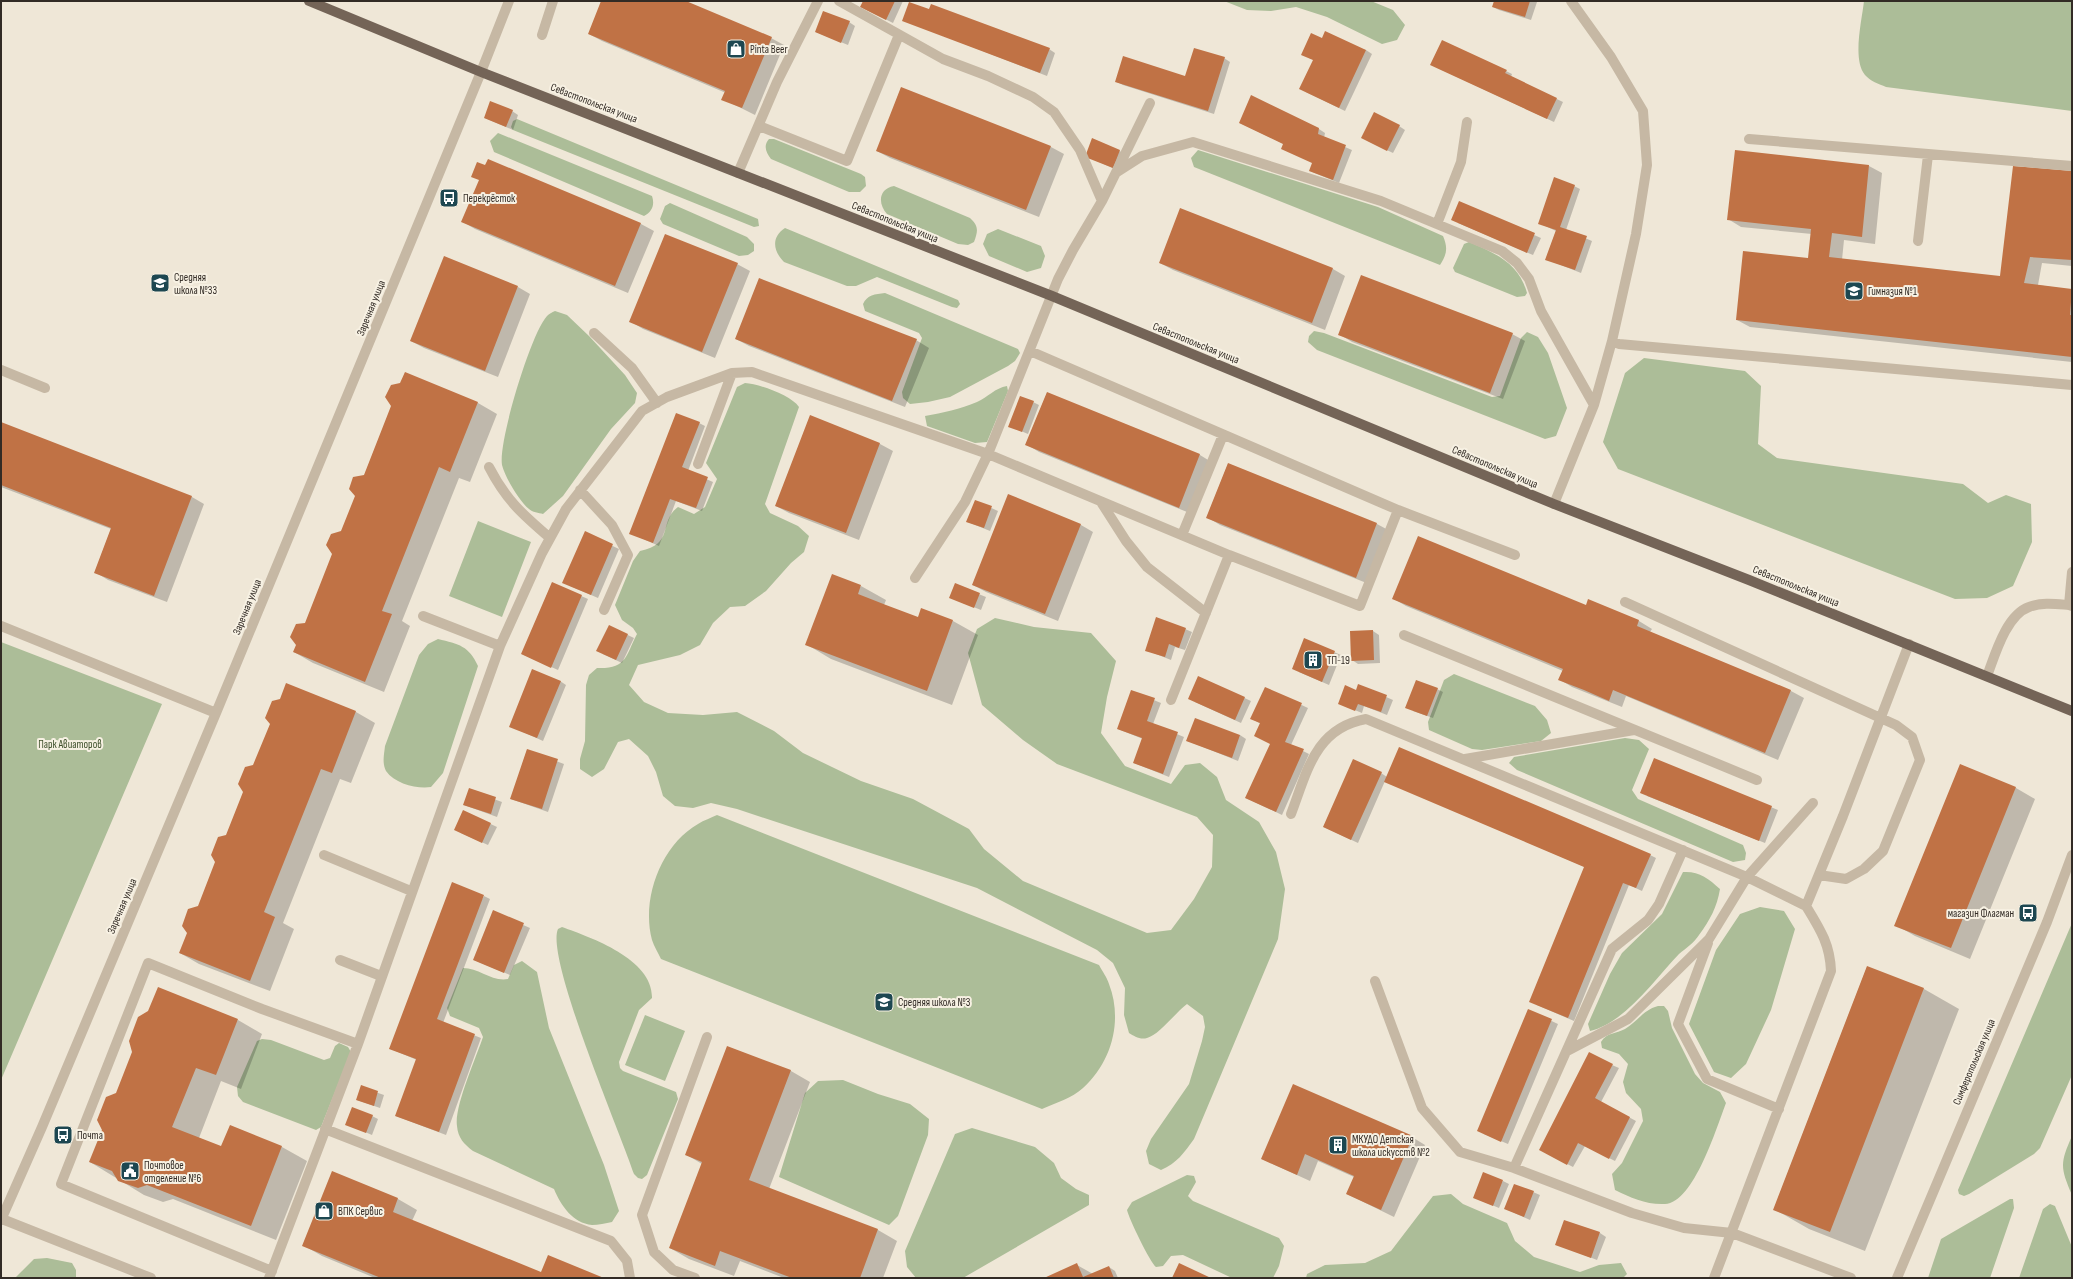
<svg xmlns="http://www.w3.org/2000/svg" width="2073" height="1279" font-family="'Sofia Sans Condensed',sans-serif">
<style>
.green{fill:#acbd98}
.shadow{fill:#0003}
.building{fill:#c07245}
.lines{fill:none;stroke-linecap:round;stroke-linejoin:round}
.minor{stroke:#c6b8a4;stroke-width:10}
.major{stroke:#746457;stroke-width:10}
.labels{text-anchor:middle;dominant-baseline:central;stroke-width:4;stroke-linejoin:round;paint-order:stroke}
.poi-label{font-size:11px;fill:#322b25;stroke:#f7f1e3;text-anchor:start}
.street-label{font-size:11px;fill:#322b25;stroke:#f7f1e3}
.park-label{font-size:11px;fill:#3d4f2a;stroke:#f7f1e3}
</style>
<rect width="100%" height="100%" fill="#efe7d7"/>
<path class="green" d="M1224 1H1371L1393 10 1405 25 1397 40 1382 44 1327 17 1296 7 1271 11 1247 10Z
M1864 1H2072V111L1886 87C1879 84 1870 81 1865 75 1852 60 1862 20 1864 1Z
M517 119 758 219 759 226 754 227 513 130 511 127 513 121Z
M498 133 652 196C655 205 652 212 644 216L494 152 490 141Z
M769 139H774L861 174 865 177 866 186 860 192H849L771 159C766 152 763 146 769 139Z
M1198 150 1378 207 1443 236C1448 248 1447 254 1440 265L1194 167 1191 158Z
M894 186 970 218C979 226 978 231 974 242L968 245 958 244 887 214C878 204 878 189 894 186Z
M670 203 747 237 754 244V251L748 255 739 256 663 224 660 219 665 206Z
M785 228 958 300 960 304 957 308 952 307 877 277 856 286H847L784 262C773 251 771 237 785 228Z
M998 229 1041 246 1045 256 1041 268 1027 272 989 256 983 244 987 234Z
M1469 242C1495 253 1519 263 1527 293L1525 296 1517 297 1455 272 1453 268 1464 244Z
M885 293 1018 349 1020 353 1015 361 1008 366 950 397 928 402 910 404 903 398 902 392 922 338 919 333 865 311 863 304C867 295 875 294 885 293Z
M555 311 567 315 589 336 625 375 637 393 635 403 611 429 563 496 543 514C539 513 532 512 529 509 519 501 505 477 502 465 498 442 531 333 547 316 549 314 552 312 555 311Z
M1314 331 1324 333 1492 397 1500 396 1521 338 1527 332 1538 337 1548 353 1567 408 1556 436 1545 439 1317 350 1308 342 1309 336Z
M1644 358 1745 371 1761 386 1758 444 1777 458 1963 484 1988 503 2006 495 2031 504 2032 542 2013 586 1987 598 1955 599 1618 469 1603 442 1625 373Z
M745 383C759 384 791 395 799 407L765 504 770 513 798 526 809 536 804 552 791 563 766 591 745 606 730 607 713 623 700 645 680 655 638 665 629 685 644 702 668 713 703 715 737 712 774 731 803 753 861 781 913 799 969 829 984 849 1023 881 1147 933 1171 930 1194 899 1212 867 1213 835 1197 817 1057 764 1023 740 982 705 968 653 977 629 995 618 1034 627 1091 633 1116 661 1107 697 1101 733 1125 766 1171 784 1185 765 1200 763 1217 777 1226 800 1259 822 1276 852 1285 889 1278 939 1194 1139C1184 1153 1177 1163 1161 1170L1149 1164 1146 1151 1151 1139 1189 1084 1202 1041 1205 1027 1203 1016 1187 1004C1176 1012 1159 1035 1147 1038 1140 1040 1134 1036 1129 1033L1124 1015 1125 988 1113 963 1097 950 977 888 737 809 711 803 693 808 675 806 663 796 656 772 648 756 629 739 618 742 604 769 592 777 580 769V759L585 741 586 685 589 675 597 668C627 669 625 657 637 634L633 628 622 620 615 605 633 561 640 551C675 544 658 522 678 507L694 514 705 507 717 479 706 463 737 387Z
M1007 386 1008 391 987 442 975 443 927 426 925 416C943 413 960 409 977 402 988 397 995 388 1007 386Z
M478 521 531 542 502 617 449 596Z
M438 639C459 644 469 646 478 666L443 773 431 787C417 789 395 784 386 771 382 763 384 755 385 746L419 655 428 644Z
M1 642 162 704 1 1080Z
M1454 674 1535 706 1547 720 1551 733 1541 741 1482 750 1472 749 1429 730 1428 722 1444 680Z
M1625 738 1639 740 1649 749 1632 790 1638 799 1743 845 1746 853 1745 860 1733 862 1517 770 1509 763 1514 757Z
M717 815 1099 965C1102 971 1107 977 1109 984 1123 1020 1112 1062 1083 1088 1072 1098 1056 1103 1042 1109L661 959C658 953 654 946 652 940 641 899 661 845 698 824 704 820 711 818 717 815Z
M1683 872C1699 871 1708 878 1720 889 1717 907 1710 920 1699 935 1694 943 1686 948 1679 954 1655 979 1625 1023 1590 1031L1588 1024 1610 974 1622 953 1662 914Z
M1760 907 1784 911 1795 929 1771 1010 1746 1064 1731 1078 1714 1072 1689 1024 1716 950 1740 914Z
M2072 923V1075L2040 1148 2034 1154 1969 1194 1964 1196 1959 1194 1958 1190Z
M562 927C592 938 653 959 652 998L639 1010 619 1062 620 1068 623 1071 676 1092 678 1099 647 1175 642 1179 638 1178 634 1174C621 1134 545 958 558 929Z
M522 961 537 972 549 1028 604 1165 619 1211 612 1222C606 1223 598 1225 592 1225 573 1223 561 1206 554 1189L473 1151C464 1144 458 1138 457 1126 454 1107 476 1058 483 1037L479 1028 450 1016 447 1008 463 968C479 968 492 982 508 979L514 965Z
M1658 1006H1664L1668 1011 1672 1028 1695 1074 1703 1083 1720 1092 1726 1103C1717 1126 1694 1203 1665 1204 1647 1205 1631 1198 1615 1190L1612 1174 1622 1163 1643 1121 1641 1109 1626 1093 1623 1082 1628 1064 1619 1054 1602 1048 1601 1042C1607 1032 1616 1034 1625 1029 1637 1022 1643 1010 1658 1006Z
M645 1015 685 1031 665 1081 625 1065Z
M262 1039 271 1040 324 1060 330 1058 335 1046 339 1043 348 1047 351 1052 321 1127 316 1130 243 1102 238 1096 237 1087 257 1041Z
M843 1080 878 1094 910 1104 929 1119 928 1135 898 1216 889 1225 779 1177 805 1093 818 1081Z
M972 1128 1035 1147 1054 1163 1061 1178 1076 1189 1089 1195V1205L963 1278H916L907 1267 905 1251 955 1134Z
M2072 1136V1195C2060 1167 2060 1163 2072 1136Z
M1187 1175 1194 1176 1196 1182 1188 1196 1193 1201 1279 1238 1284 1246 1279 1266 1273 1278H1232L1183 1255 1171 1256 1163 1266 1156 1267C1150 1262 1129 1219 1127 1210L1132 1202Z
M1451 1194 1463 1204 1507 1223 1515 1241 1534 1257 1580 1272 1599 1265 1621 1263 1627 1274 1623 1278H1306L1307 1274 1325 1265 1365 1263 1391 1251 1433 1196Z
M2010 1199H2013L2014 1208 1990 1278H1928L1941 1239Z
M2050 1204 2055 1206 2072 1247V1278H2019L2043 1209Z
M47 1258 72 1263 76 1270V1278H15L34 1259Z"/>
<path class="shadow" d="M602 1H683L771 38 784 45 755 115 723 99 726 93 602 41 589 34Z
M864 1H903L893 23 867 10Z
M1495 1H1535L1537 2 1531 20 1499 10 1493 7Z
M903 20 1049 49 1055 53 1047 76Z
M849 22 855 26 848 45 816 32Z
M1323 39 1366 50 1372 54 1345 111 1306 92 1314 60 1309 58Z
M1224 58 1230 62 1214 114 1123 85 1117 82 1186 77Z
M1438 68 1506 71 1512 74 1511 77 1563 102 1554 122Z
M901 88 1051 147 1064 154 1039 217 890 158 877 151Z
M1251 97 1319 129 1325 133 1324 138 1352 150 1339 183 1310 171 1313 163 1284 144 1240 123Z
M512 111 518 115 513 130 485 118Z
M1399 126 1405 130 1393 153 1368 141Z
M1119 151 1126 154 1119 171 1086 156Z
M1736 151 1869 166 1882 173 1875 244 1844 240 1842 260 2001 277 2072 172V266L2042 263 2038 285 2072 290V362L1750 327 1737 320 1809 259 1812 234 1741 227 1728 219Z
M488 160 641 224 654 231 628 293 475 229 463 222Z
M1574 186 1580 189 1566 230 1592 241 1581 273 1546 259 1556 231 1539 223Z
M1460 202 1541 238 1533 255 1458 223Z
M1160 263 1333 269 1345 276 1325 330 1173 270Z
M737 264 750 271 715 358 643 329 630 321Z
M518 287 530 294 498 377 424 348 411 341Z
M1339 334H1512L1525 341 1503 399 1352 342Z
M736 339 916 340 929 348 905 407 749 346Z
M405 373 478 403 497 414 470 482 459 478 402 621 410 626 384 692 313 663 294 652Z
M1047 393 1200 455 1213 463 1192 514 1039 452 1026 444Z
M1033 402 1039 405 1028 434 1009 426Z
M810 417 880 444 893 451 859 540 789 513 776 506Z
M1 423 192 497 204 504 167 602 108 580 95 572 111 529 1 487Z
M699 423 705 426 688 471 713 482 702 511 676 501 659 546 630 533Z
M1228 464 1377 524 1390 531 1369 584 1220 525 1207 517Z
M1009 496 1081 525 1093 532 1058 621 986 592 973 585Z
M976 501 998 511 990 531 968 522Z
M585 533 619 549 598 598 570 586Z
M552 583 588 599 558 670 522 654Z
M956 585 986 597 981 610 951 598Z
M861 586 886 600 884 605 918 618 922 609 953 621 978 635 952 705 831 659 806 644Z
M1394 599 1587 607 1589 601 1639 621 1652 629 1650 632 1791 691 1804 698 1778 760 1626 696 1622 707 1572 687 1559 679 1563 671 1406 606Z
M609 626 634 638 622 663 603 654Z
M1185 629 1192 632 1185 650 1175 647 1171 660 1146 650Z
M1373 631 1379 635 1380 663 1358 664 1352 660 1351 632Z
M1305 640 1341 655 1329 685 1299 672Z
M1199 677 1251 701 1241 723 1195 702Z
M560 681 566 685 543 741 510 726Z
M286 685 356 712 375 723 351 783 340 779 283 923 294 929 270 991 199 964 180 953Z
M1359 685 1393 700 1387 715 1364 706 1362 713 1340 704 1357 691Z
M1265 688 1308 708 1291 745 1309 754 1282 815 1246 798 1271 744 1261 724 1252 719Z
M1437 689 1443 692 1433 718 1413 711Z
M1132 691 1161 703 1153 724 1184 737 1169 777 1134 763 1143 739 1118 729Z
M1240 735 1246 739 1238 761 1188 741Z
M527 750 564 764 548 812 511 799Z
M1655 760 1778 810 1765 843 1647 796Z
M1961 765 2016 788 2035 799 1970 959 1915 936 1896 925Z
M1381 773 1387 777 1650 855 1656 858 1642 891 1629 885 1574 1021 1537 1005 1585 867 1385 781 1358 843 1324 827Z
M469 790 502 802 497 817 464 805Z
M463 811 497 827 488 845 461 833Z
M484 896 490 899 443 1023 481 1038 446 1135 396 1116 417 1060 391 1049Z
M494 912 530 928 510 975 474 960Z
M1867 967 1924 989 1959 1009 1865 1251 1809 1229 1774 1209Z
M1528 1010 1558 1024 1508 1144 1484 1134Z
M238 1020 262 1034 241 1089 221 1081 199 1138 222 1148 230 1126 282 1147 307 1161 276 1240 173 1199 163 1202 144 1195 90 1162 117 1094Z
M728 1047 791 1071 810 1082 769 1189 878 1230 897 1241 883 1278H784L740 1261 734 1276 689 1259 670 1248 702 1164 687 1155Z
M1612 1065 1619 1068 1601 1102 1636 1121 1615 1161 1585 1146 1573 1167 1546 1153Z
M361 1087 384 1095 380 1108 357 1100Z
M372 1116 378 1119 372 1135 346 1124Z
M1412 1137 1425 1145 1394 1217 1347 1194 1354 1177 1318 1161 1310 1181 1262 1159Z
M333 1173 398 1199 417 1210 412 1221 541 1274 601 1278H375L322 1256 303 1245Z
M1503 1181 1509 1184 1499 1208 1475 1198Z
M1533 1192 1540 1195 1530 1220 1506 1209Z
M1600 1233 1606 1237 1597 1260 1556 1244Z
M1077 1265 1093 1274 1109 1267 1115 1271 1118 1278H1047Z"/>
<path class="building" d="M601 1H686L772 37 742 108 721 100 725 91 588 34Z
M863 1H895L886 20 860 7Z
M1494 1H1530L1525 17 1492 7Z
M909 2 929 9 931 4 1050 48 1040 73 902 21Z
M823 11 850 21 841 43 815 32Z
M1325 31 1366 50 1339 108 1299 89 1313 60 1301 55 1311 33 1322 38Z
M1442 40 1507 70 1505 73 1557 98 1547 119 1430 65Z
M1194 48 1225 57 1208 111 1115 82 1123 56 1185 76Z
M901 87 1051 146 1026 210 876 151Z
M1251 95 1319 128 1318 134 1346 145 1333 180 1309 171 1312 163 1281 149 1283 144 1239 123Z
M490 101 513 110 506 127 484 118Z
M1374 112 1400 125 1387 151 1361 138Z
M1092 138 1120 150 1113 168 1085 157Z
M1735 150 1869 165 1862 237 1832 233 1829 257 2000 276 2013 166 2072 171V260L2030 257 2024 283 2072 289 2070 315H2072V357L1736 320 1743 251 1808 258 1811 229 1727 220Z
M488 159 641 223 615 286 461 222 479 180 471 177 477 162 485 165Z
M1554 177 1575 185 1560 227 1587 236 1575 270 1545 260 1556 230 1538 224Z
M1459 201 1535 233 1527 253 1451 220Z
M1180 208 1333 268 1312 323 1159 263Z
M665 234 738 263 702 352 629 322Z
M444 256 518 286 485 371 410 341Z
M1361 275 1513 333 1490 393 1338 335Z
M759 278 917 339 892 401 735 339Z
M405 372 478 402 450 472 439 467 382 611 392 614 365 682 293 652 296 645 290 637 296 624 305 623 332 554 326 545 331 534 341 531 355 496 349 489 353 477 364 475 391 406 385 397 391 385 400 383Z
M1047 392 1200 454 1179 508 1025 445Z
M1020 396 1034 401 1022 432 1008 427Z
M676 413 700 422 682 467 708 477 696 508 670 499 653 543 629 534Z
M810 415 880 443 846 533 775 506Z
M1 422 192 496 154 596 94 573 111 528 1 485Z
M1228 463 1377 523 1356 578 1206 518Z
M1008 494 1081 524 1045 614 972 585Z
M975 500 992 506 984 528 966 522Z
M585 531 613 544 591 595 562 583Z
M1418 536 1586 605 1588 599 1639 620 1637 626 1791 690 1765 753 1613 690 1609 701 1584 690 1558 680 1563 669 1392 599Z
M832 574 861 585 858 594 886 605 918 617 921 608 953 620 927 691 805 645Z
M552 582 582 595 551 668 521 654Z
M955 583 980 593 974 608 949 598Z
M1156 617 1186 628 1179 648 1169 644 1165 657 1145 651Z
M609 625 628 634 616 660 596 651Z
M1373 630 1374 660 1351 661 1350 631Z
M1304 638 1335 651 1322 682 1292 669Z
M532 669 561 681 537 738 509 727Z
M1198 676 1245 697 1235 720 1188 699Z
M1416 680 1438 688 1427 716 1405 708Z
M286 683 356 711 332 773 321 769 264 912 275 917 250 981 179 953 187 933 182 926 188 909 198 906 215 862 211 855 218 837 226 835 243 792 238 784 245 767 253 765 270 724 265 718 272 701 280 699Z
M1358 684 1387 695 1381 712 1358 704 1355 711 1338 704 1345 685 1356 690Z
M1265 687 1302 703 1285 742 1304 749 1276 812 1245 798 1270 744 1254 736 1260 723 1250 719Z
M1131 690 1155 698 1147 721 1178 732 1163 774 1133 763 1142 738 1117 729Z
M1195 718 1240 735 1232 758 1186 741Z
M1399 747 1651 854 1636 888 1623 883 1568 1018 1529 1002 1584 867 1384 782Z
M527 749 558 759 542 809 510 799Z
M1654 758 1772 806 1759 841 1640 793Z
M1353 759 1382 772 1351 840 1323 827Z
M1960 764 2016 787 1951 948 1894 926Z
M469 788 496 797 491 814 463 805Z
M463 810 491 823 482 843 454 830Z
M452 882 484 895 437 1019 475 1034 439 1132 395 1116 416 1059 389 1049Z
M493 910 524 923 504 973 473 960Z
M1867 966 1924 988 1830 1232 1773 1210Z
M158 987 238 1019 216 1075 196 1068 172 1127 221 1146 230 1125 282 1146 251 1226 147 1185 138 1188 118 1181 112 1171 89 1162 102 1130 97 1120 106 1097 116 1093 132 1052 129 1041 138 1017 148 1011Z
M1528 1009 1552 1019 1501 1142 1477 1131Z
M727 1046 791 1070 749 1180 878 1229 860 1278H792L720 1251 715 1266 669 1248 702 1162 685 1155Z
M1589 1052 1613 1064 1595 1098 1630 1117 1609 1159 1578 1143 1567 1165 1539 1150Z
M1293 1084 1413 1136 1381 1210 1346 1194 1354 1176 1305 1154 1297 1175 1261 1159Z
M361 1085 378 1091 374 1106 356 1100Z
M352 1107 373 1115 366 1133 345 1125Z
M332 1171 398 1198 393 1212 541 1272 548 1255 604 1278H381L302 1246Z
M1483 1172 1503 1180 1493 1206 1473 1198Z
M1514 1184 1534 1191 1524 1217 1504 1209Z
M1564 1220 1600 1232 1591 1258 1555 1245Z
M1077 1263 1083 1277 1109 1266 1114 1278H1044Z
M1179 1263 1211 1278H1172Z"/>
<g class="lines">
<path class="minor" d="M839 1 943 59 988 76 1033 97 1054 112 1080 150 1102 201
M542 35 553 1
M759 126 847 161 899 35
M1749 139 2072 166
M1117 172 1142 156 1193 142 1381 201 1502 251 1517 263 1529 279 1541 311 1594 405
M738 173 777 82 818 1
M1437 224 1461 162 1467 122
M1918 241 1928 155
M594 333 632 368 657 403
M1612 341 1619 344 2072 385
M1 370 45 388
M698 464 732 373
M489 467C506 500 522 514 550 538
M580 490 612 525 628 555 604 610
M1101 502 1126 541 1147 567 1206 613
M1554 504 1594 405 1612 341 1636 234 1647 165 1643 111 1611 57 1571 1
M1398 510 1515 555
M1182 535 1223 435
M2072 572 2069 605 2072 606
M915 578 965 502 988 454 1229 555 1360 606 1398 510 1030 351
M1625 602 1896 725 1912 737 1920 760 1883 851 1864 869 1846 879 1819 875
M423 616 500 646
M1 626 216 713
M1404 635 1757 780
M1987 676C1995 655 2006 615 2029 607 2042 602 2056 604 2069 605
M1171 700 1229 555
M1465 759 1634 730
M1291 814C1307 772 1315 728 1366 719L1747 877 1806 906
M324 855 411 891
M1708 943 1678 1024 1707 1079 1779 1109
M340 960 381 976
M1375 981 1422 1108 1460 1152 1514 1168 1632 1213 1684 1228 1732 1233 1851 1278
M1567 1051 1628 1019 1709 939 1747 877 1813 803
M325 1129 611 1241 627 1261 630 1278
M1514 1168 1612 949 1648 920 1659 904 1683 850
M2 1219 151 1278
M1 1220 42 1127 216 713 481 72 509 1
M272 1271 61 1184 148 963 262 1009 358 1044
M269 1278 358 1044 500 646 542 553 566 509 642 411 667 397 732 373 752 372 988 454 1058 279 1073 250 1102 201 1150 103
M695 1278 673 1270 654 1252 642 1215 707 1037
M1714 1278 1831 971C1830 944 1820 929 1806 906L1843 816 1909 644
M1897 1278 2047 922 2072 855"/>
<path class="major" d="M309 1 481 72 1052 296 1554 504 1749 580 2072 711"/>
</g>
<defs>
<g id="shop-square" transform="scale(1)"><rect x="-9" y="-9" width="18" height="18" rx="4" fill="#1d4751" stroke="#f7f1e3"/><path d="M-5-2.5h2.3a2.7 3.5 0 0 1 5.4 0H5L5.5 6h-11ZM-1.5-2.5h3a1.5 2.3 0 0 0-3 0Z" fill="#fff"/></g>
<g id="bus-square" transform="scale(1)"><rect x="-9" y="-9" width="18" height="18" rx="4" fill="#1d4751" stroke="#f7f1e3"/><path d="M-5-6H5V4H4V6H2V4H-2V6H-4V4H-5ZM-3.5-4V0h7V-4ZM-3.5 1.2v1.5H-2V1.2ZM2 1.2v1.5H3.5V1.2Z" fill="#fff"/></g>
<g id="school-square" transform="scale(1)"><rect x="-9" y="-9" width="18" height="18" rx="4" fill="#1d4751" stroke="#f7f1e3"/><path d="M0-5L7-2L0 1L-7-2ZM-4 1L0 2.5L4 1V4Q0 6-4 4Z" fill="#fff"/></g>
<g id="building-square" transform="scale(1)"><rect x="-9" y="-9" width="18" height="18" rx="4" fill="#1d4751" stroke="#f7f1e3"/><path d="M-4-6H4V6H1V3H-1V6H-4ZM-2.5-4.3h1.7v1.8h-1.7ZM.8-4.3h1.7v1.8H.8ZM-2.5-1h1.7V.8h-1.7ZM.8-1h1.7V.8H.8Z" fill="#fff"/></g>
<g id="civic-square" transform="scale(1)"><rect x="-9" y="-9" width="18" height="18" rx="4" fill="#1d4751" stroke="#f7f1e3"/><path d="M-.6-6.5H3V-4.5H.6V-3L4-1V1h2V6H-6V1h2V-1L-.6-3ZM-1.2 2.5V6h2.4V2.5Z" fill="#fff"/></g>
</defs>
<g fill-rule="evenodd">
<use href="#shop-square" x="736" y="49"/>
<use href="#bus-square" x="449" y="198"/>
<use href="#school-square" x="160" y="283"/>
<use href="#school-square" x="1854" y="291"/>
<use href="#building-square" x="1313" y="660"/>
<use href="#bus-square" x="2028" y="913"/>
<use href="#school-square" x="884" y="1002"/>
<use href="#bus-square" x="63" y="1135"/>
<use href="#building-square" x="1338" y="1145"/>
<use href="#civic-square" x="130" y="1171"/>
<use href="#shop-square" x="324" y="1211"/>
</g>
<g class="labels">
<g class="poi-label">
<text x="750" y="49">Pinta Beer</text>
<text x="463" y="198">Перекрёсток</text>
<text x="174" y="277">Средняя<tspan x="174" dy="13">школа №33</tspan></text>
<text x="1868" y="291">Гимназия №1</text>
<text x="1327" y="660">ТП-19</text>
<text x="2014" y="913" text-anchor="end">магазин Флагман</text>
<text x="898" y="1002">Средняя школа №3</text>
<text x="77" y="1135">Почта</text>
<text x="1352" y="1139">МКУДО Детская<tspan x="1352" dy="13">школа искусств №2</tspan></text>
<text x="144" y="1165">Почтовое<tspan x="144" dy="13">отделение №6</tspan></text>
<text x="338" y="1211">ВПК Сервис</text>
</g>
<g class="street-label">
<text transform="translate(594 103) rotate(21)">Севастопольская улица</text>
<text transform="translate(895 222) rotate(22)">Севастопольская улица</text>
<text transform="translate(371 308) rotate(-68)">Заречная улица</text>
<text transform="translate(1196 343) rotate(22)">Севастопольская улица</text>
<text transform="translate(1495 467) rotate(23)">Севастопольская улица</text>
<text transform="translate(1796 586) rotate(22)">Севастопольская улица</text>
<text transform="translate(247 607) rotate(-68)">Заречная улица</text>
<text transform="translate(122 906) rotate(-67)">Заречная улица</text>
<text transform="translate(1974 1062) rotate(-67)">Симферопольская улица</text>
</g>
<g class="park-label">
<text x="70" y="744">Парк Авиаторов</text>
</g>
</g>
<rect width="2073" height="1279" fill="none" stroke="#322b25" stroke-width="4"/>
</svg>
